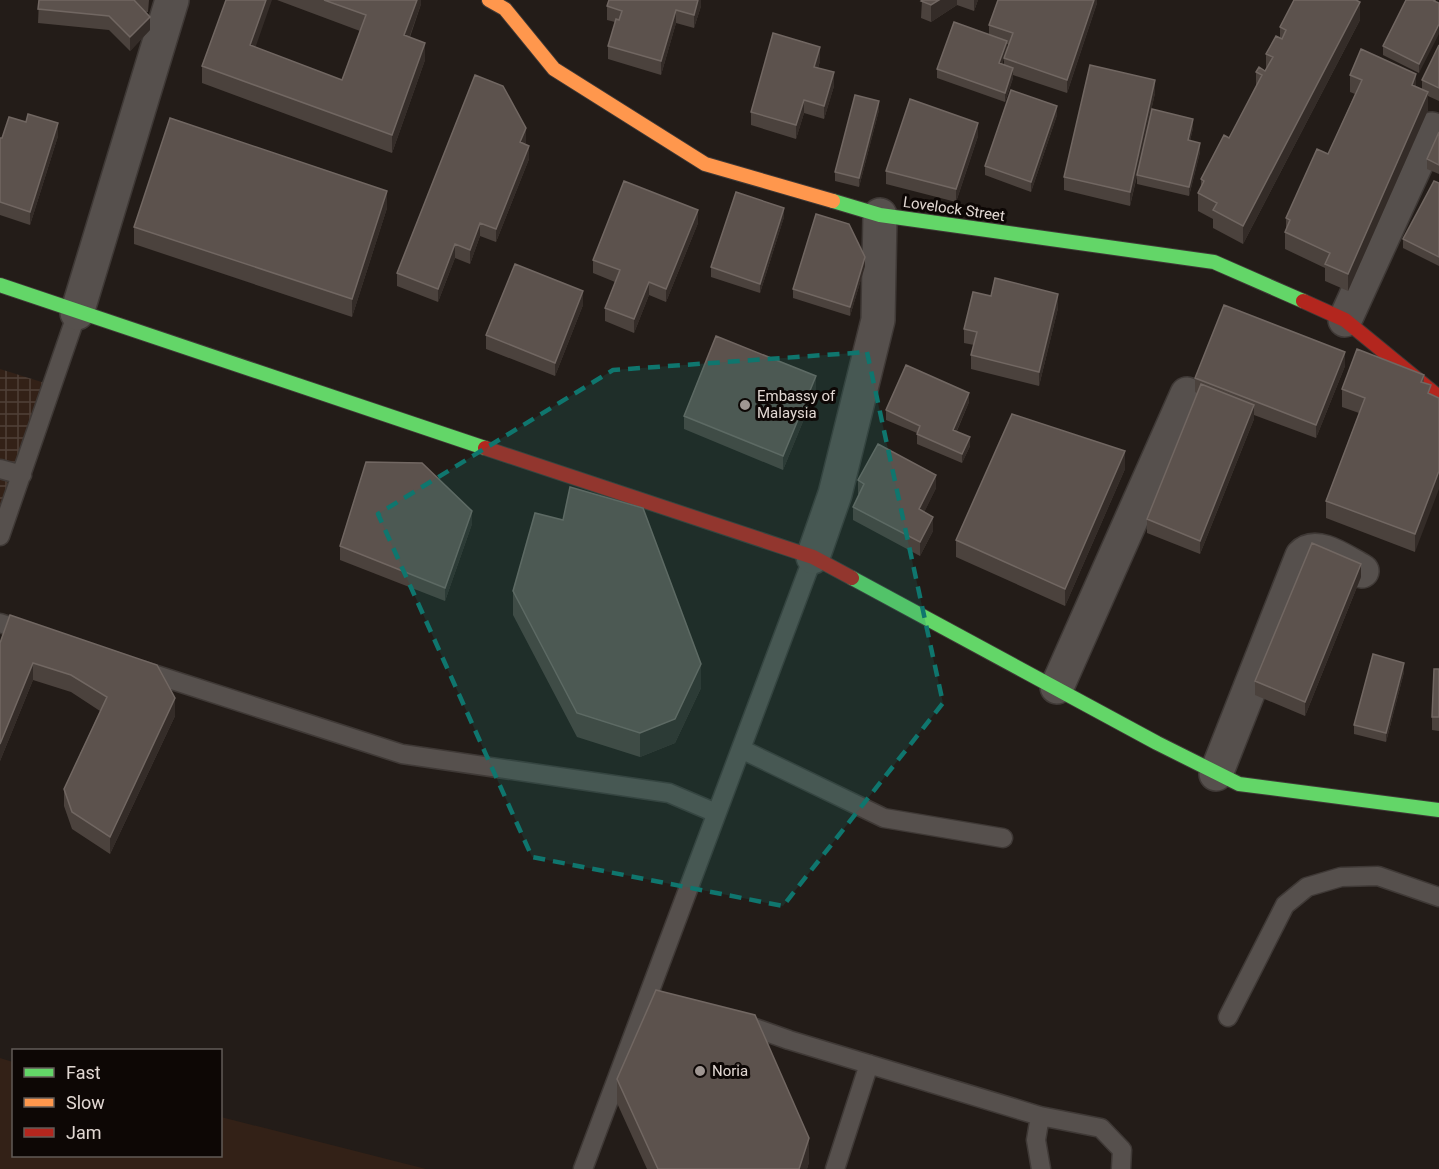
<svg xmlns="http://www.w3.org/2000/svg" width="1439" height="1169" font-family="Roboto,sans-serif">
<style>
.built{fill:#332117}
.industrial{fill:url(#industrial-grid)}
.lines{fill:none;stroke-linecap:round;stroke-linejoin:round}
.lane-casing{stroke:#3f3936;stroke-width:21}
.street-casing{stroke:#3f3936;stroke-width:36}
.fast-casing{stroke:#3f3936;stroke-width:16}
.slow-casing{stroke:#3f3936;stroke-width:16}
.jam-casing{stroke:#3f3936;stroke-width:16}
.lane{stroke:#56504d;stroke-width:18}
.street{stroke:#56504d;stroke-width:33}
.fast{stroke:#63d668;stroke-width:14}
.slow{stroke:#ff974d;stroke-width:14}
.jam{stroke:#b3261e;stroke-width:14}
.wall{fill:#4b423d;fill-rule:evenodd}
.shaded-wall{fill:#342c28}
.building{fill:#5c524d;stroke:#716762;stroke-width:1.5}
.marked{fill:#0f766e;fill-opacity:0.2;stroke:#0f766e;stroke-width:4.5;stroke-dasharray:12 8;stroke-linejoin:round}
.poi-dot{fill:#9f9692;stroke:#0d0705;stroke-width:2}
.labels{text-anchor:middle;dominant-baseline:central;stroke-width:6;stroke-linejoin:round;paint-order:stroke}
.street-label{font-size:15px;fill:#e2d8d3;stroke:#0d0705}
.poi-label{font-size:15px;fill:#e2d8d3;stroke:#0d0705;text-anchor:start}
</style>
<defs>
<pattern id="industrial-grid" width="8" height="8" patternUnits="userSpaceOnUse" patternTransform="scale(1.5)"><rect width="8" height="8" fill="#332117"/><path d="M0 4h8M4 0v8" fill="none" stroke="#504038"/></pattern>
</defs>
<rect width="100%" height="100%" fill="#231c18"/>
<path class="built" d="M0 1058 13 1062 14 1156H220L221 1117 426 1169H0Z"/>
<path class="industrial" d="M0 369 48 384 0 514Z"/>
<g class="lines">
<g class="lane-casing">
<path id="lane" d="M0 469 22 475
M0 536 77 313
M0 623 30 633
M141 670 402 754 669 793 716 813
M741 749 884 818 1003 838
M1228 1017 1285 905 1307 887 1341 877 1378 876 1439 897
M738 1022 789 1040 1040 1116 1101 1128 1122 1150 1121 1169
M1040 1116 1036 1140 1041 1169
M583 1169 813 557
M835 1169 869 1064"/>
</g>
<g class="street-casing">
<path id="street" d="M77 313 172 0
M1345 320 1432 129
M813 557 835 494 878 320 880 215
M1057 687 1187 394
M1216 774 1302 556C1317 540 1346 563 1362 571"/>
</g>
<g class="fast-casing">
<path id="fast" d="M833 201 880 215 1214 262 1303 301
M0 285 485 448
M852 578 1157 743 1239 784 1439 810"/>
</g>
<g class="slow-casing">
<path id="slow" d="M489 0 505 9 554 69 705 164 833 201"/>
</g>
<g class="jam-casing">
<path id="jam" d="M1303 301 1345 320 1439 397
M485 448 813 557 852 578"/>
</g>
<use href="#lane" class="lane"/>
<use href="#street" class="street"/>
<use href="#fast" class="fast"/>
<use href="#slow" class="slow"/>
<use href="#jam" class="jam"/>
</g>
<path class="wall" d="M39 0H149L148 12H146L150 30 130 51 109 30 38 23Z
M277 0H421V4L410 37 425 60 392 153 202 83V66L255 47 342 80 360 31Z
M701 0V6L694 28 676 23 661 75 608 59V46L615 22 607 20V6Z
M922 0H978L974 11 957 5 931 22 921 18Z
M1097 0V3L1067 93 1013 75V78L1005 102 937 78V69L989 35V25ZM1007 44 1009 45 1004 58V65L1002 64 1007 50Z
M1438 2 1419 73 1383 55V46Z
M1360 20 1243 244 1213 228V219L1198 211V193L1201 188V179L1229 138 1256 87V72L1265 71 1266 69V54L1280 38V27Z
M1439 45V101L1428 96V110L1348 291 1325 281V268L1285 249V232L1286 229V218L1328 154 1355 94 1350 92V75L1416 87 1422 90V80Z
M820 61 818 68 834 86 824 119 804 113 796 139 751 125V112Z
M1155 93 1141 156 1193 128 1190 141 1200 152 1189 196 1137 184V176L1130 206 1064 190V177Z
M879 110 859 187 835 181V172Z
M1057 115 1031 192 985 175V166Z
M1439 132V174L1427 169V159Z
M58 136 30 225 0 215V138Z
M978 136 956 202 886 184V171Z
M526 141 525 144 529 159 496 242 480 236 470 264 455 258 438 302 397 286V273Z
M1439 183V266L1403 248V239Z
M387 208 352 317 134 244V227Z
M784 217 760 293 711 277V267Z
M698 223 666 302 649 295 634 333 605 321V308L615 282 593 273V260Z
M865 266 850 316 793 298V289Z
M991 296 1058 308 1039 386 971 369V355L974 345 964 343V329Z
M583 305 555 376 486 349V335Z
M1345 366 1316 438 1254 415V419L1200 554 1147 533V519L1197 393 1195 392V378Z
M1424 375 1415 552 1326 518V501L1359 413 1342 407V389Z
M816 390 783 470 684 429V416Z
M969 402 957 431 970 446 962 463 917 444V433L886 420V410Z
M1125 469 1065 606 956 557V540Z
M858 480 936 488 924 512 933 531 920 556 853 520V507L859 494H858Z
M472 524 445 601 340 560V546Z
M1361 577 1305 716 1255 695V681Z
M513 591 701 688 675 743 640 757 577 737 513 615Z
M0 643 175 716 110 854 72 829 64 806V789L100 711 71 692 33 680 0 761Z
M1439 669V731L1432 730V717Z
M1404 672 1386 742 1354 734V725Z
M617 1079 809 1162 807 1169H647L617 1103Z"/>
<path class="shaded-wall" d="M266 0H272L250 63V45Z
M417 0H421V4L404 52V35Z
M698 0H701V6L694 28V15Z
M939 0H957V5L931 22V5Z
M974 0H978L974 11Z
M1094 0H1097V3L1067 93V80Z
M1360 2V20L1243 244V226Z
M676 10V23L661 75V61Z
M150 17V30L130 51V37Z
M1439 24V34L1419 73V64Z
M1007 41V50L999 72V63Z
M425 43V60L392 153V135Z
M820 47V61L814 80V67Z
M1013 68V78L1005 102V93Z
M834 72V86L824 119V106Z
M1416 74V91L1412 85Z
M1155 80V93L1130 206V192Z
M1428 92V110L1348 291V274Z
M804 100V113L796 139V125Z
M879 101V110L859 187V178Z
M1057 106V115L1031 192V182Z
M1193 119V128L1188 149V140Z
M58 123V136L30 225V212Z
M978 123V136L956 202V189Z
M526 128V141L520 155V142Z
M1200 143V152L1189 196V187Z
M529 146V159L496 242V229Z
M387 191V208L352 317V299Z
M784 208V217L760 293V284Z
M698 210V223L666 302V289Z
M480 223V236L470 264V250Z
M455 244V258L438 302V289Z
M865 257V266L850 316V307Z
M649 282V295L634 333V319Z
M583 291V305L555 376V363Z
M1058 294V308L1039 386V372Z
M1345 352V366L1316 438V425Z
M816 376V390L783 470V456Z
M969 393V402L953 439V430Z
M1254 405V419L1200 554V541Z
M970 437V446L962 463V454Z
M1125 451V469L1065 606V589Z
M1439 471V489L1415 552V534Z
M936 475V488L919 523V509Z
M472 511V524L445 601V588Z
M933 517V531L920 556V542Z
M1361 564V577L1305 716V702Z
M33 663V680L0 761V744Z
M1404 663V672L1386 742V733Z
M701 664V688L675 743 640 757V733Z
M175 698V716L110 854V837Z
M809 1138V1162L807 1169H799Z"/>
<path class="building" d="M39 0H134L150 17 130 37 109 16 38 9Z
M226 0H266L250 45 342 80 366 15 324 0H417L404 35 425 43 392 135 202 66Z
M609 0H698L694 15 676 10 661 61 608 46 616 19 619 20 622 11 607 6Z
M922 0H939L931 5 921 1Z
M998 0H1094L1067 80 1004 58 1013 33 989 25Z
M1294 0H1356L1360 2 1243 226 1213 210 1217 203 1198 193 1204 181 1201 179 1224 135 1229 138 1262 75 1256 72 1259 67 1265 71 1273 57 1266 54 1276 36 1282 39 1286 30 1280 27Z
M1406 0H1435L1434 1 1439 3V24L1419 64 1383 46Z
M954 22 1007 41 999 63 1013 68 1005 93 937 69Z
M773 33 820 47 814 67 834 72 824 106 804 100 796 125 751 112Z
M1439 45V88L1422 80Z
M1361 49 1416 74 1412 85 1428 92 1348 274 1325 264 1330 253 1285 232 1290 220 1286 218 1317 149 1328 154 1362 80 1350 75Z
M1090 65 1155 80 1130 192 1064 177Z
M475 75 503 86 526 128 520 142 529 146 496 229 480 223 470 250 455 244 438 289 397 273Z
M1011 90 1057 106 1031 182 985 166Z
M855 95 879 101 859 178 835 172Z
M910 99 978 123 956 189 886 171Z
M1152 109 1193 119 1188 140 1200 143 1189 187 1137 175Z
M28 114 58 123 30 212 0 202V138H2L9 117 26 122Z
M170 118 387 191 352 299 134 227Z
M1439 132V165L1427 159Z
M624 181 698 210 666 289 649 282 634 319 605 308 620 270 593 260Z
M1434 181 1439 183V257L1403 239Z
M736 192 784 208 760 284 711 267Z
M816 214 849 224 865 257 850 307 793 289Z
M515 264 583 291 555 363 486 335Z
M995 278 1058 294 1039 372 971 355 977 332 964 329 973 292 991 296Z
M1224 305 1345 352 1316 425 1195 378Z
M716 336 816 376 783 456 684 416Z
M1357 349 1424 375 1421 382 1431 385 1428 393 1439 398V471L1415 534 1326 501 1365 398 1342 389Z
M906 365 969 393 953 430 970 437 962 454 917 434 920 426 886 410Z
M1201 384 1254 405 1200 541 1147 519Z
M1012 414 1125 451 1065 589 956 540Z
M878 444 936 475 919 509 933 517 920 542 853 507 864 484 858 480Z
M366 462 422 463 472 511 445 588 340 546Z
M570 487 643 508 701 664 675 719 640 733 577 713 513 591 535 513 563 520Z
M1312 543 1361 564 1305 702 1255 681Z
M10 615 157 665 175 698 110 837 72 812 64 789 107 697 71 675 33 663 0 744V643Z
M1373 654 1404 663 1386 733 1354 725Z
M1434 669H1439V717H1432Z
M656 990 755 1015 809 1138 799 1169H658L617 1079Z"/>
<path class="marked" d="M867 352 943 703 783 906 532 857 378 514 613 370Z"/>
<g class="poi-dot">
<circle cx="745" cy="405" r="6"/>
<circle cx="700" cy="1071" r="6"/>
</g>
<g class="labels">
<g class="street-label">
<text transform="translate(954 209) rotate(8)">Lovelock Street</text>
</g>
<g class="poi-label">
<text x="757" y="396">Embassy of<tspan x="757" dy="17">Malaysia</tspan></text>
<text x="712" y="1071">Noria</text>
</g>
</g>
<rect x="12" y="1049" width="210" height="108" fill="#0d0705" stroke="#625b57" stroke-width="1.5"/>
<rect x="24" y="1068" width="30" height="9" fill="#63d668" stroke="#625b57" stroke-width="1.5"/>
<text x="66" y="1079" font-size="18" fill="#e2d8d3">Fast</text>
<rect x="24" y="1098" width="30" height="9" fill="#ff974d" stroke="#625b57" stroke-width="1.5"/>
<text x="66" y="1109" font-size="18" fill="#e2d8d3">Slow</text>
<rect x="24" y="1128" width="30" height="9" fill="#b3261e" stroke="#625b57" stroke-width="1.5"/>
<text x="66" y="1139" font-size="18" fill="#e2d8d3">Jam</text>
</svg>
